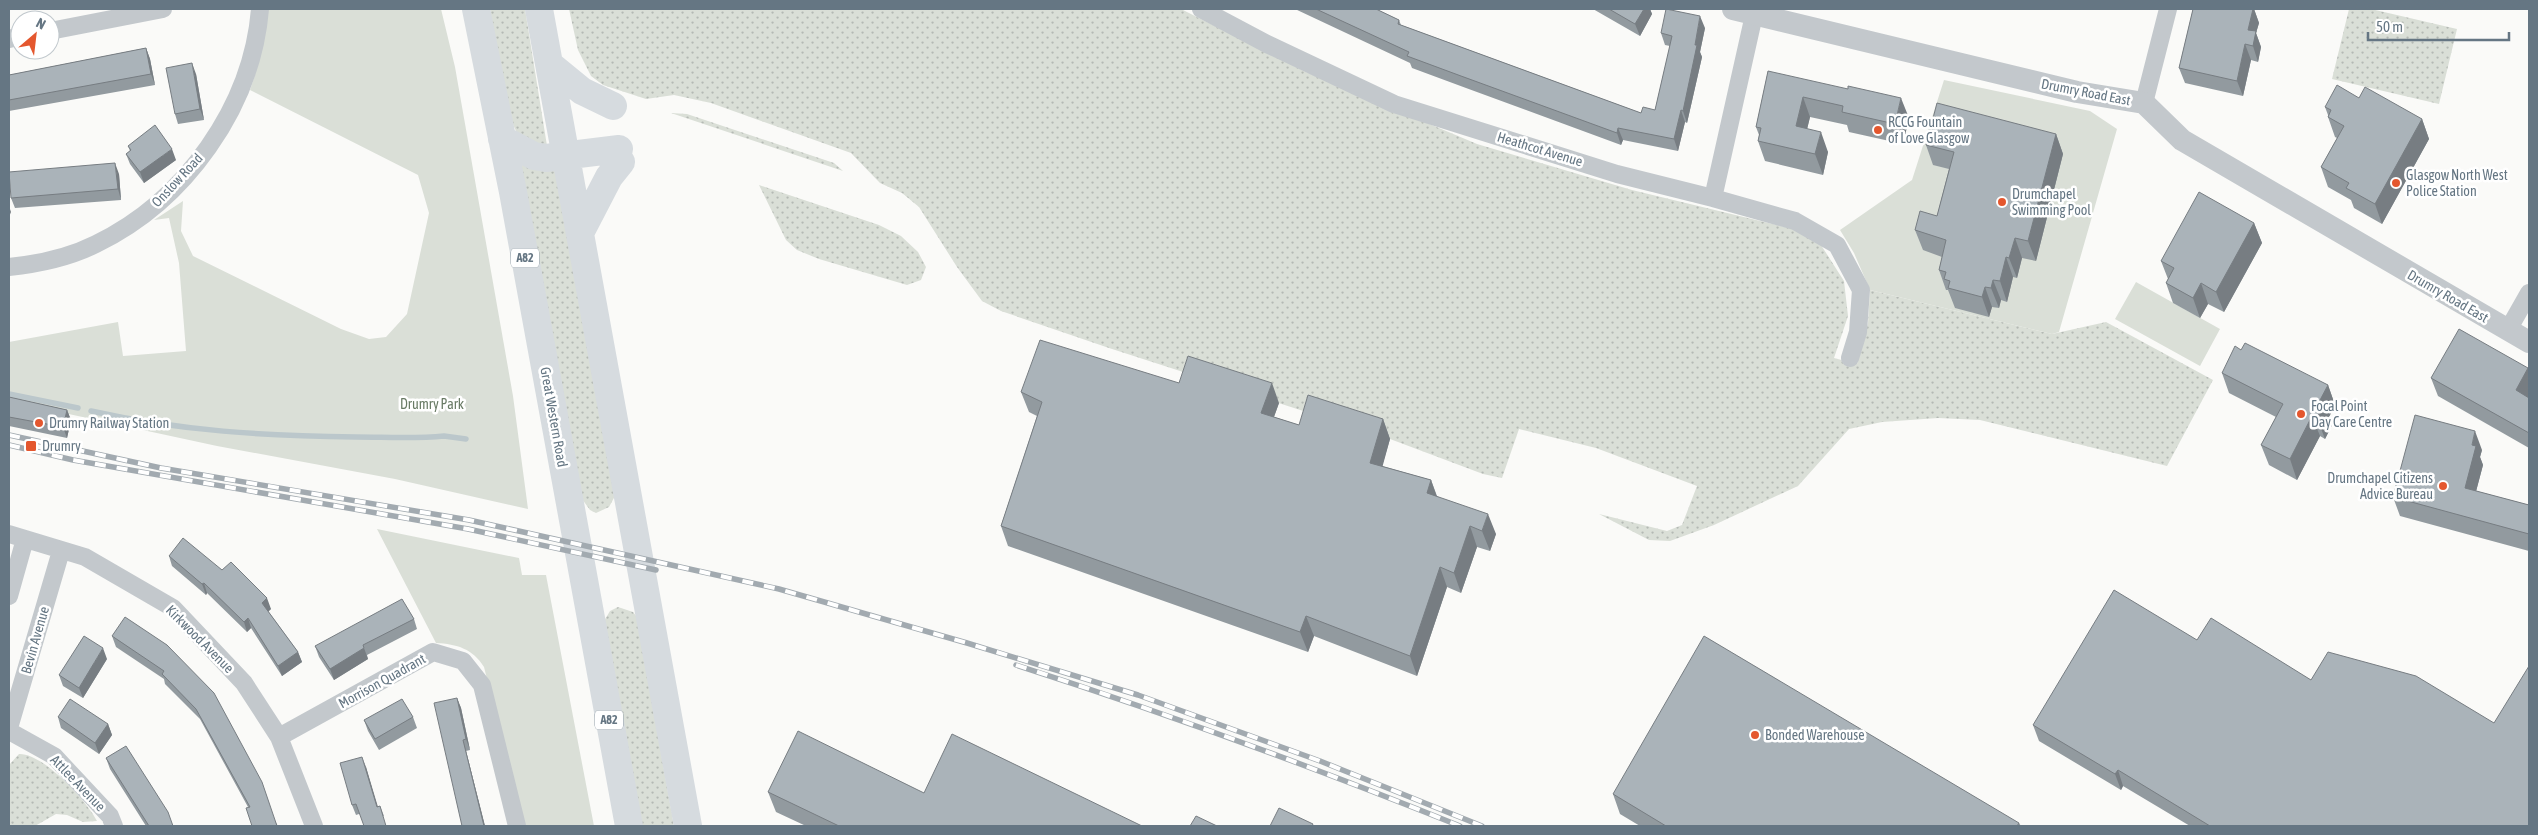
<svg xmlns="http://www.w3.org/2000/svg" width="2538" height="835" font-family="'Asap Condensed',sans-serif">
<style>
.grass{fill:url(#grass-dots)}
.park{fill:#dadfd7}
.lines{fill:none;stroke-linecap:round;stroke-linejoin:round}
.stream{stroke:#bbc7cb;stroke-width:5.5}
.minor{stroke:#c3c8cc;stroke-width:18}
.tertiary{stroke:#c3c8cc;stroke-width:22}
.primary{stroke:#d6dbdf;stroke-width:28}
.rail-casing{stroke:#a2aab0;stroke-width:5.5}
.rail{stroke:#fff;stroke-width:4;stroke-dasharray:11;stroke-linecap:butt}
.wall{fill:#929a9f}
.shaded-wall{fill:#777d82}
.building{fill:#aab3b9;stroke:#777d82}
.poi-dot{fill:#e4572e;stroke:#fff;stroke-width:2}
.labels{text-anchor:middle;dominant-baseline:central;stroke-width:5;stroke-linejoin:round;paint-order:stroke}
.shield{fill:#fff;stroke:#939fa8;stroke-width:1}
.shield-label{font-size:12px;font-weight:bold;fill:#657683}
.street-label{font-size:14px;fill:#657683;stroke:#fff}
.poi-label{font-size:14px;fill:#657683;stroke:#fff;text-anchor:start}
.park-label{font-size:14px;fill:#687a64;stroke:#fff}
</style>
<defs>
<pattern id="grass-dots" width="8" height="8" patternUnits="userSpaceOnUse" patternTransform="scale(1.25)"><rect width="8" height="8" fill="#dadfd7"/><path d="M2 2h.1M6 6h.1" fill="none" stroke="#b4b9b4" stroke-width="1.8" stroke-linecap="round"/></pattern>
</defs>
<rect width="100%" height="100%" fill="#fafaf8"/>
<path class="grass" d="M490 9H525L548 152C541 149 530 147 524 142 502 121 495 40 490 9Z
M569 9H1181L1306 72 1477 144 1632 190 1794 229 1821 245 1844 281 1848 316 1834 358 1857 364 1868 323 1870 290 2052 334 2106 322 2213 380 2167 466 1980 420 1938 418 1882 422 1849 429 1798 486 1714 525 1670 541 1649 540 1599 514 1667 531 1682 525 1697 486 1596 448 1519 429 1502 478 1483 474 1390 439 1109 348 1001 311 982 301 957 267 919 207 902 193 880 183 851 153 711 103 674 95 646 99 603 85 591 76 578 50Z
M2349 9H2371L2457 29 2439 104 2332 79Z
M671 113 687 114 834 163 843 171Z
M520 161 556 165 615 496 609 507 596 513 590 510 582 499Z
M759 185 879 225 901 236 918 252 926 267 921 280 907 285 819 259 797 250 786 240Z
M618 607 633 612 637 617 674 826H640L604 621 610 611Z
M19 754C43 753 86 800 97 821L83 822 67 815 56 814 35 826H9V765Z"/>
<path class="park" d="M263 9H441L455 67 513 396 528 509 395 479 217 446 64 413 9 403V342L118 322 123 356 186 351 179 263 169 218 154 220 183 201 181 231 193 256 341 329 369 339 386 337 407 314 429 213 418 175 250 90 255 75Z
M1944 80 2090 111 2117 129 2059 332 2052 334 1870 290 1854 253 1840 230 1912 180Z
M2136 282 2220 329 2200 366 2115 319Z
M377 529 519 558 522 575H546L594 826H524L484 667C473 649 457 644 436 643Z"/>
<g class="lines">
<path class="stream" d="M9 394 78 408
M91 411C180 431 266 436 356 437 385 437 415 439 444 436L466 439"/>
<path class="minor" d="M1201 9 1267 44 1394 104 1617 174 1713 198 1754 15
M50 31 163 9
M9 39 20 36
M2144 103 2168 9
M1713 198 1795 221 1837 245 1861 290 1858 332 1850 358
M9 267C38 264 70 257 96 244 185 201 252 107 260 9
M2508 330 2529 293
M9 534 85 557 173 608 244 683 279 737 314 826
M9 596 25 539
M9 728 61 551
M9 731 54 756 110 816 114 826
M279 737 433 652 463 661 482 685 517 826"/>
<path class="tertiary" d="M1733 9 2077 92 2144 103 2182 140 2529 342"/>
<path class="primary" d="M476 9 513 192 629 826
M539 9 688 826
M549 64 582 91 613 106
M502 139 534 156 546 158 619 149
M581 231 609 177 621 162"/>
<g class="rail-casing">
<path id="rail" d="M9 435 161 468 469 520 779 589 967 643 1138 695 1320 761 1482 826
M9 445 73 460 468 529 656 570
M1016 665C1166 713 1313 767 1460 826"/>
</g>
<use href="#rail" class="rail"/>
</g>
<path class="wall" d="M1295 9H1376L1399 20 1401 25 1641 113 1655 110 1670 46 1665 45 1661 33 1705 28 1700 52 1702 57 1687 123 1685 122 1678 151 1623 140 1621 145 1466 88 1412 68 1410 63Z
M1593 9H1650L1652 14 1640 36Z
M2193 9H2254L2259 23 2256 33 2261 47 2258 62 2251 60 2243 96 2185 83 2179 68Z
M146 48 150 59 155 85 9 111V75Z
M1768 71 1909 118 1903 144 1849 132 1847 125 1810 117 1807 129 1828 152 1823 175 1765 161 1758 141 1759 135 1756 127Z
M196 74 204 120 178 124 175 114Z
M2359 98 2422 119 2429 139 2382 224 2354 208 2351 200 2328 187 2321 167 2337 138 2335 137 2328 117V115L2325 107Z
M2056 134 2063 154 2036 261 2022 258 2017 278 2013 277 2007 302 2001 300 1999 308 1992 307 1989 317 1955 308 1948 290H1946L1939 270 1942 257 1923 250 1915 230 1937 216 1949 169 1933 165 1926 145Z
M128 146 176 160 144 183 130 164 126 154 130 151Z
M119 174 121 200 15 208 11 198Z
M2254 223 2262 243 2224 312 2208 304 2200 318 2173 303 2166 283 2168 279 2161 261Z
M2241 350 2328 385 2335 405 2329 417 2332 425 2325 439 2320 436 2297 480 2269 465 2261 445 2276 417 2229 393 2222 373Z
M2528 368 2529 371V448L2438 396 2431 378Z
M1179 383 1279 403 1274 417 1299 425 1383 419 1390 439 1382 466 1431 480 1437 496 1496 534 1490 551 1477 547 1461 593 1447 587 1417 676 1314 636 1308 652 1008 546 1001 526 1037 416 1029 412 1021 392Z
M9 397 67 410 71 420 67 438 9 426Z
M2482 450 2480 457 2483 465 2476 491 2529 505V551L2400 516 2393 497Z
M169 556 222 570 271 609 268 611 298 652 302 662 282 676 251 628 247 632 207 593 206 595 172 566Z
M414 619 417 629 367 655 368 659 334 680 319 657 315 646Z
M112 636 167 645 278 826 248 807 200 719 165 684 164 679 116 647Z
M2197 640 2529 826H2190L2123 786 2121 790 2039 741 2033 725Z
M107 659 83 698 63 686 59 675Z
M457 698 461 708 470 750 466 751 485 826H462Z
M58 717 108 724 112 735 99 754 61 728Z
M413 717 417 728 379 750 368 731 364 720Z
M106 758 173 826H146L110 769Z
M366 767 377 806H380L384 816 359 814 356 815 352 805Z
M768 792 924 793 1142 826H806L776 812Z
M1613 794 2019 823 2021 826H1640L1620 814Z"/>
<path class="shaded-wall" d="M1644 9H1650L1652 14 1640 36 1635 24Z
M2253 9H2254L2259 23 2256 33 2261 47 2258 62 2248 30Z
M1700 16 1705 28 1700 52 1702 57 1687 123 1683 111 1695 45Z
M2245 44 2251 60 2243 96 2237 81Z
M146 48 150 59 155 85 151 74Z
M192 63 196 74 204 120 200 109Z
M1803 97 1810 117 1803 146 1796 126Z
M1901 98 1909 118 1903 144 1895 124Z
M1681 110 1685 122 1678 151 1674 139Z
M2422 119 2429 139 2382 224 2375 204Z
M1618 128 1623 140 1621 145 1617 133Z
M1821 132 1828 152 1823 175 1815 154Z
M2056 134 2063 154 2036 261 2028 241Z
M172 149 176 160 144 183 140 172Z
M115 163 119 174 121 200 118 189Z
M9 206 11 212 9 217Z
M2254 223 2262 243 2224 312 2216 292Z
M2015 238 2022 258 2017 278 2009 258Z
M2006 257 2013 277 2007 302 2000 281Z
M1993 280 2001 300 1999 308 1991 288Z
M2201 283 2208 304 2200 318 2193 298Z
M1985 287 1992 307 1989 317 1982 297Z
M2528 368 2529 371V397L2522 409 2516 390Z
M1272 383 1279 403 1268 433 1261 413Z
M2328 385 2335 405 2329 417 2332 425 2325 439 2317 418 2319 402Z
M67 410 71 420 67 438 63 427Z
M2312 416 2320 436 2297 480 2290 459Z
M1383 419 1390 439 1378 483 1370 463Z
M2475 431 2482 450 2480 457 2483 465 2472 507 2465 488 2472 445Z
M1431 480 1438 500 1427 493Z
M1488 514 1496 534 1490 551 1482 531Z
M1470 526 1477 547 1461 593 1454 573Z
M1440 567 1447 587 1417 676 1410 656Z
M204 583 207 593 206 595 202 584Z
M267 598 271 609 266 614 262 603Z
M1306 616 1314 636 1308 652 1300 632Z
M248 618 251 628 247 632 244 622Z
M103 648 107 659 83 698 79 688Z
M364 648 368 659 334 680 330 669Z
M298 652 302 662 282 676 278 666Z
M457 698 461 708 470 750 466 739Z
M108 724 112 735 99 754 95 743Z
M463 740 466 751 485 826H484Z
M362 757 366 767 381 817 377 807Z
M2118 770 2123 786 2121 790 2115 774Z"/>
<path class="building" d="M1316 9H1376L1399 20 1398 24 1641 113 1643 107 1655 110 1672 36 1661 33 1666 9 1700 16 1695 45H1697L1683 111 1681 110 1674 139 1618 128 1617 133 1461 76 1407 56 1409 52Z
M1609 9H1644L1635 24Z
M2193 9H2253L2248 30 2256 31 2253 46 2245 44 2237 81 2179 68Z
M146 48 151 74 9 100V75Z
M192 63 200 109 175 114 166 68Z
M1768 71 1848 89V86L1901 98 1895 124 1842 112 1843 106 1803 97 1796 126 1821 132 1815 154 1758 141 1761 128 1756 127Z
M2337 85 2359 98 2365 87 2422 119 2375 204 2346 188 2349 183 2321 167 2344 126 2328 117 2331 110 2325 107Z
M1937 103 2056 134 2028 241 2015 238 2009 258 2006 257 2000 281 1993 280 1991 288 1985 287 1982 297 1948 288 1950 281 1944 279 1946 272 1939 270 1946 240 1915 230 1920 211 1937 216 1954 152 1926 145Z
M155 125 172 149 140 172 126 154 131 150 128 146Z
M115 163 118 189 11 198 9 172Z
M2199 192 2254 223 2216 292 2201 283 2193 298 2166 283 2174 268 2161 261Z
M2459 329 2528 368 2516 390 2529 398V433L2431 378Z
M1040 340 1179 383 1188 356 1272 383 1261 413 1299 425 1308 395 1383 419 1370 463 1431 480 1427 493 1488 514 1482 531 1470 526 1454 573 1440 567 1410 656 1306 616 1300 632 1001 526 1042 402 1021 392Z
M2245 343 2328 385 2319 402 2324 404 2317 418 2312 416 2290 459 2261 445 2283 404 2222 373 2235 346 2241 350Z
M9 397 67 410 63 427 9 417Z
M2415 415 2475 431 2472 445 2476 446 2465 488 2529 505V534L2393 497Z
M183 538 222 570 231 562 267 598 262 603 298 652 278 666 248 618 244 622 204 583 202 584 169 556Z
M2114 590 2197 640 2211 618 2311 680 2328 652 2416 676 2494 723 2529 666V826H2210L2118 770 2115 774 2033 725Z
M402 599 414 619 363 645 364 648 330 669 315 646Z
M125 617 167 645 214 693 262 782 277 826H252L246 808 250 807 196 709 162 674 164 671 112 636Z
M84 636 103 648 79 688 59 675Z
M1704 636 2019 823 2017 826H1666L1613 794Z
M457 698 466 739 463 740 484 826H462L434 703Z
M70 699 108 724 95 743 58 717Z
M402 699 413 717 375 739 364 720Z
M798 731 924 793 952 734 1142 826H839L768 792Z
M126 746 168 812 173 826H149L106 758Z
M362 757 377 807 380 806 386 826H364L356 804 352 805 340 763Z
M1279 808 1313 824 1312 826H1270Z
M1196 816 1217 826H1190Z"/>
<g class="poi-dot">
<circle cx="1878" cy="130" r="5"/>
<circle cx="2396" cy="183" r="5"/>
<circle cx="2002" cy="202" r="5"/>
<circle cx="2301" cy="414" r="5"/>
<circle cx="39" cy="423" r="5"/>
<rect x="25" y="440" width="12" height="12" rx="2.5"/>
<circle cx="2443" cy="486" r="5"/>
<circle cx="1755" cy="735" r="5"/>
</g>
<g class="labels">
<g class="shield">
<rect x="511" y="248.5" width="28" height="19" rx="4"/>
<rect x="595" y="710.5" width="28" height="19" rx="4"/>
</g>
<g class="shield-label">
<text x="525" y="258">A82</text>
<text x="609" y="720">A82</text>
</g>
<g class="street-label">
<text transform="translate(2086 92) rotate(11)">Drumry Road East</text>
<text transform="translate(1540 149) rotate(17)">Heathcot Avenue</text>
<text transform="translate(177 180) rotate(-47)">Onslow Road</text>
<text transform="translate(2448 296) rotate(30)">Drumry Road East</text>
<text transform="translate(554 417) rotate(80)">Great Western Road</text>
<text transform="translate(200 639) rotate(45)">Kirkwood Avenue</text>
<text transform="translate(35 640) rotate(-74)">Bevin Avenue</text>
<text transform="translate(382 681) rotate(-29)">Morrison Quadrant</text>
<text transform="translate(78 783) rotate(46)">Attlee Avenue</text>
</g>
<g class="poi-label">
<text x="1888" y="122">RCCG Fountain<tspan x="1888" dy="16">of Love Glasgow</tspan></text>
<text x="2406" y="175">Glasgow North West<tspan x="2406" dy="16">Police Station</tspan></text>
<text x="2012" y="194">Drumchapel<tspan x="2012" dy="16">Swimming Pool</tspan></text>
<text x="2311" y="406">Focal Point<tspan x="2311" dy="16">Day Care Centre</tspan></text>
<text x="49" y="423">Drumry Railway Station</text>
<text x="42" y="446">Drumry</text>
<text x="2433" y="478" text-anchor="end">Drumchapel Citizens<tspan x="2433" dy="16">Advice Bureau</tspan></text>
<text x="1765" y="735">Bonded Warehouse</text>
</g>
<g class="park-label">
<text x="432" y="404">Drumry Park</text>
</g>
</g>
<rect width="2538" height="835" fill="none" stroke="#657683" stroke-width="20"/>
<g transform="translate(35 35) rotate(28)"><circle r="24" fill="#ffffff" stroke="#c1c8cd"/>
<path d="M0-4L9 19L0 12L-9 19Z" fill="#e4572e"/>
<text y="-8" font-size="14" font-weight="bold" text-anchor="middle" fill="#657683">N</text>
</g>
<path d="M2368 32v8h141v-8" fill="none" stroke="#657683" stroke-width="2.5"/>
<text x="2376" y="32" font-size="15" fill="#657683" stroke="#ffffff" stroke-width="4" paint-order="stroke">50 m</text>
</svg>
